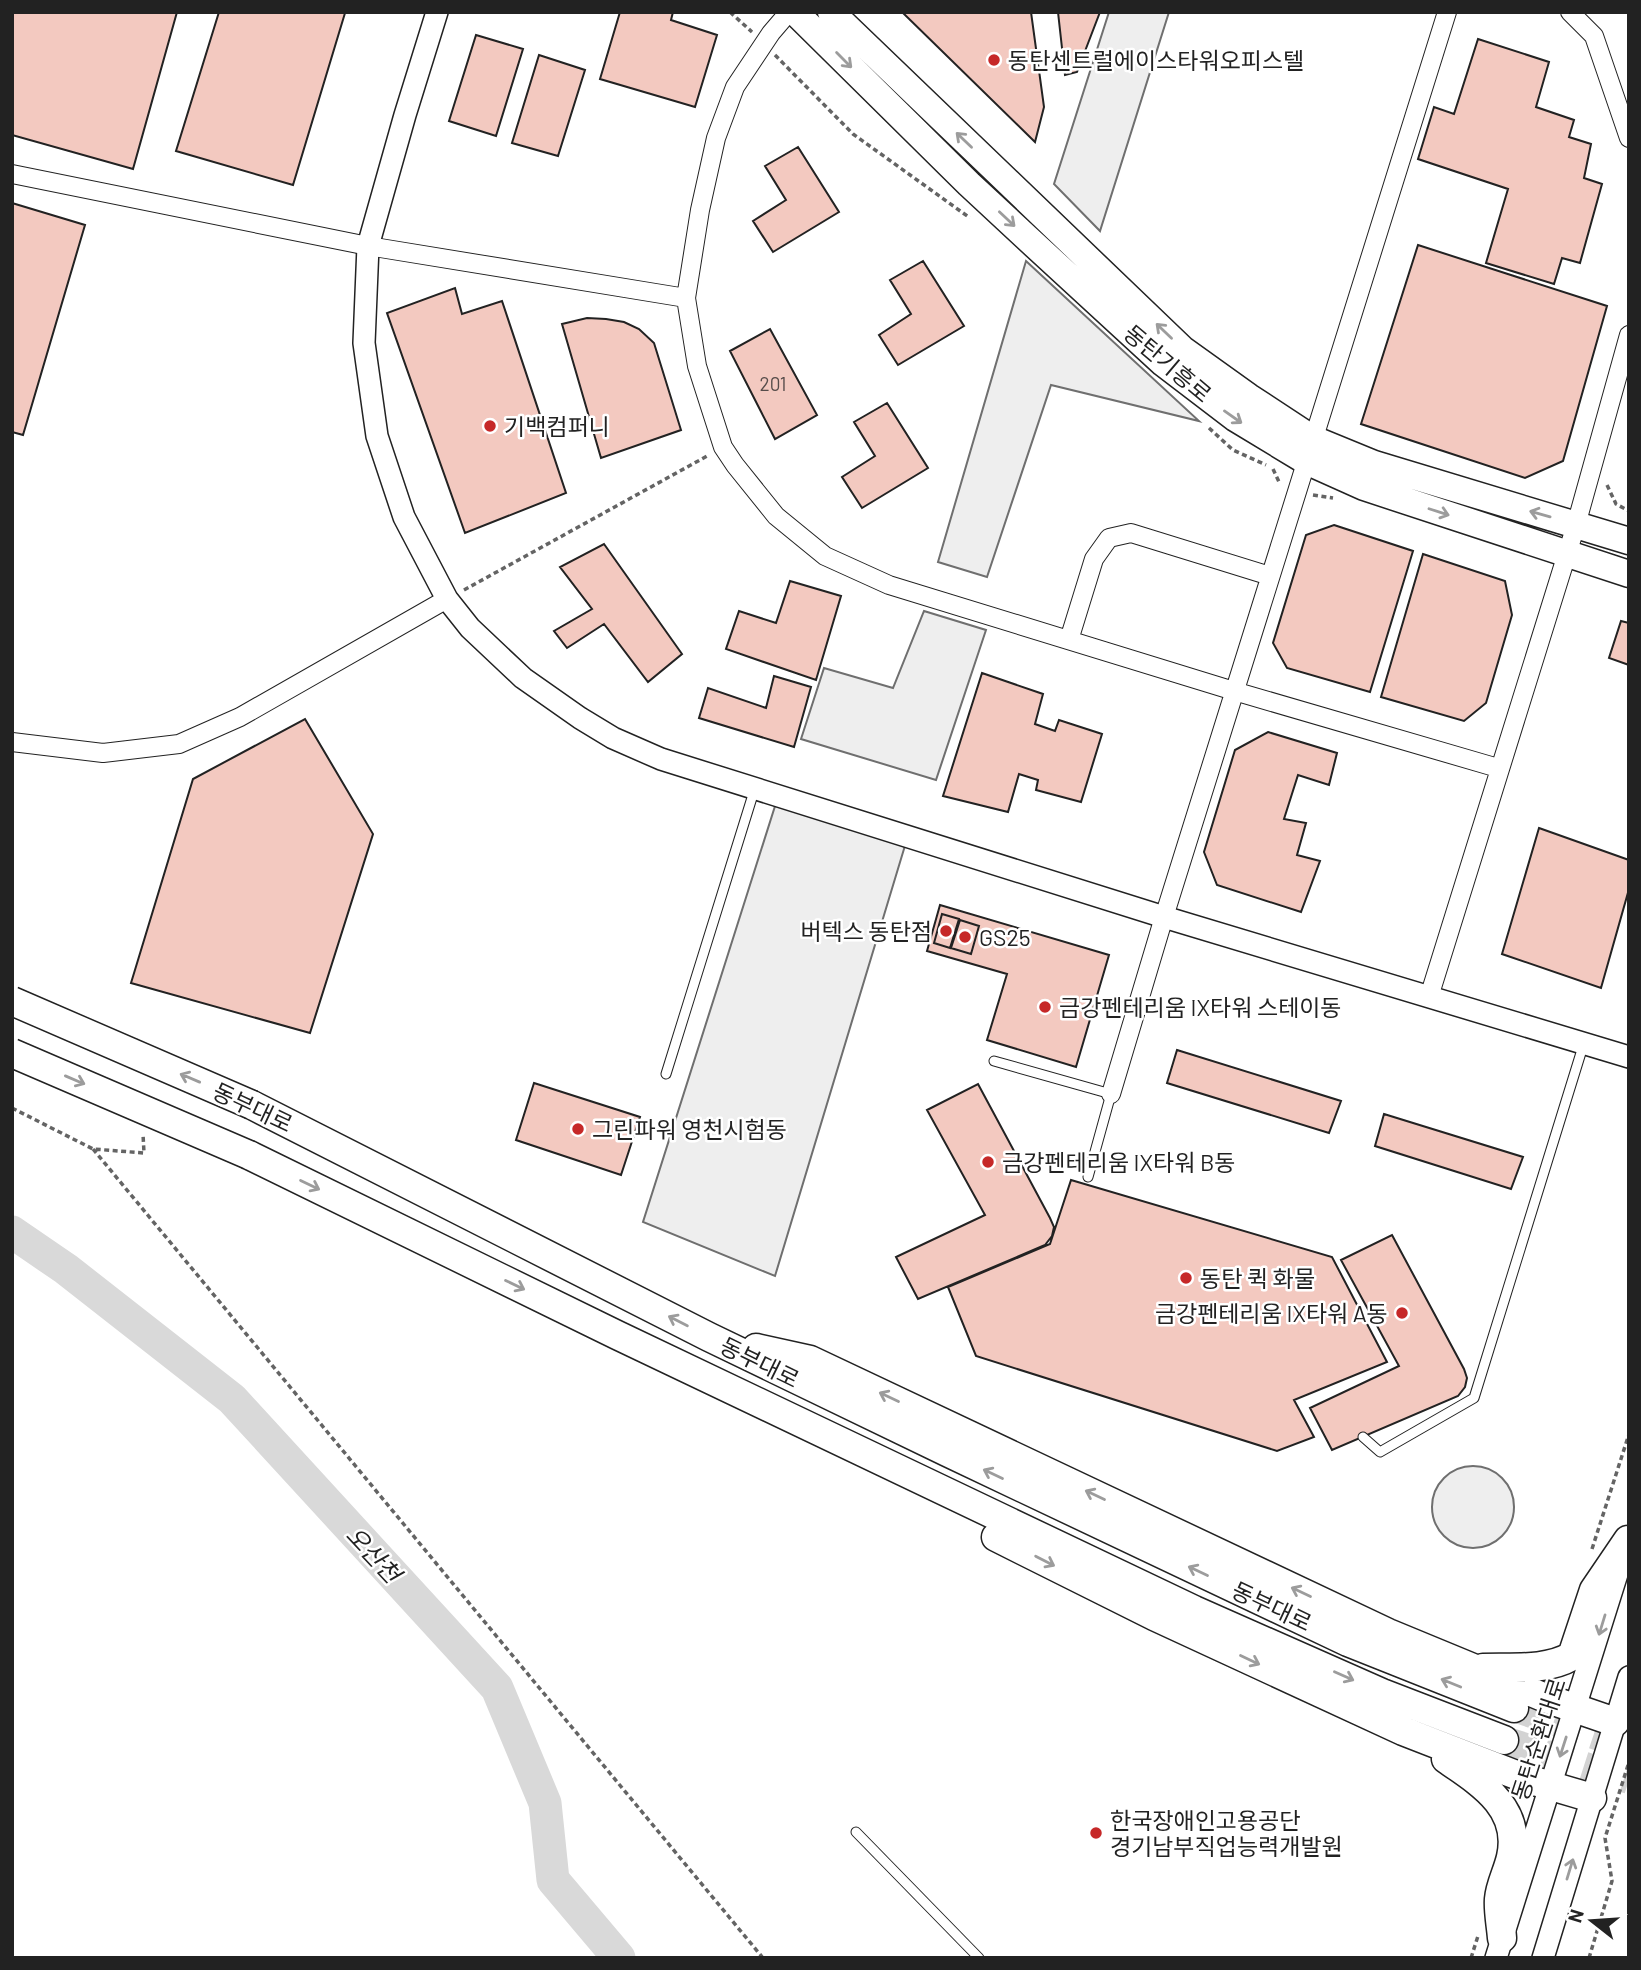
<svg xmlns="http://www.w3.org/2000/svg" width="1641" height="1970" font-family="Barlow,'Noto Sans KR',sans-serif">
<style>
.green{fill:#eee;stroke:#6f6f6f;stroke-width:2}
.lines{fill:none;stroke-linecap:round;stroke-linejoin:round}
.river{stroke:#d9d9d9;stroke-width:33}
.building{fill:#f3c9c0;stroke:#222;stroke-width:2}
.trunk-tunnel{stroke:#d3d3d3;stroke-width:28;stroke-dasharray:28 14;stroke-linecap:butt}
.service-casing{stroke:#222;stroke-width:11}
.minor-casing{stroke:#222;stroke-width:20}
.tertiary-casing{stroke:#222;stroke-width:24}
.primary-casing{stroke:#222;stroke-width:29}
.trunk-casing{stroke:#222;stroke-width:31}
.path{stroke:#646464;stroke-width:3.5;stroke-dasharray:5 3.5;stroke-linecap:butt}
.service{stroke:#fff;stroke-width:9}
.minor{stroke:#fff;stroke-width:18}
.tertiary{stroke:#fff;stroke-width:21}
.primary{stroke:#fff;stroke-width:26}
.trunk{stroke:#fff;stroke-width:28}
.trunk-bridge-casing{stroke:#222;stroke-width:31;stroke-linecap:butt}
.trunk-bridge{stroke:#fff;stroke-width:28}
.oneway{stroke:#9c9c9c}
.poi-dot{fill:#c62828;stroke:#fff;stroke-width:2.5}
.labels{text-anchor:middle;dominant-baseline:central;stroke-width:5;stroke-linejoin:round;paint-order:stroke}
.number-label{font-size:19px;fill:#564c4a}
.poi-label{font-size:23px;fill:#222;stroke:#fff;text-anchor:start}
.street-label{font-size:23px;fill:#222;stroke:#fff}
.water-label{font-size:24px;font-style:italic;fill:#222;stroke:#fff}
</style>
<rect width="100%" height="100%" fill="#fff"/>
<path class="green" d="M1109 12H1169L1100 231 1054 184Z
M1026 261 1199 421 1051 385 987 577 938 562Z
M924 611 986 630 936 780 801 739 824 668 893 688Z
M776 803 907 839 775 1276 643 1222Z
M1432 1507a41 41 0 1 1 82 0a41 41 0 1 1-82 0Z"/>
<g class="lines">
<path class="river" d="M12 1232 66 1269 232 1399 497 1688 545 1803 553 1880 619 1958"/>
</g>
<path class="building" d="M12 12H177L133 169 12 135Z
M219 12 345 13 293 185 176 151Z
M620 12H673L671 20 717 35 695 107 600 79Z
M902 12H1031L1044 107 1035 142Z
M1058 12H1100L1077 72 1065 75Z
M476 35 523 49 496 136 449 121Z
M1478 39 1549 62 1536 107 1574 120 1569 137 1591 144 1584 178 1602 184 1580 263 1562 258 1554 284 1486 263 1508 189 1418 159 1434 107 1454 114Z
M539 55 585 70 558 156 512 143Z
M798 147 839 212 773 252 753 221 786 200 765 166Z
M12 203 85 225 23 435 12 432Z
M1418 245 1607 306 1563 461 1525 478 1361 424Z
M923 261 964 326 898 365 879 335 911 314 890 280Z
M455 288 462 314 502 301 566 493 465 533 387 313Z
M587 318 606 319 624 322 639 329 654 343 681 430 601 458 562 324Z
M770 329 817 415 775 439 730 351Z
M887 403 928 468 862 508 842 477 875 456 854 422Z
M1334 525 1413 551 1370 692 1287 668 1273 643 1306 535Z
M604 544 682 654 648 682 604 624 567 648 554 631 592 609 560 567Z
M1423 554 1505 581 1512 615 1486 703 1464 721 1381 697Z
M790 581 841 596 816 680 726 649 739 611 776 623Z
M1621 621 1629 623V665L1609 658Z
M982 673 1043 694 1035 724 1055 731 1059 720 1102 734 1081 802 1036 790 1038 780 1019 774 1008 812 943 796Z
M774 676 811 687 794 747 699 718 708 688 766 708Z
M305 719 373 834 310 1033 131 983 193 779Z
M1268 732 1337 753 1329 785 1298 775 1284 819 1306 823 1297 855 1320 861 1301 912 1217 885 1204 852 1235 750Z
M1539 828 1629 860V889L1601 988 1502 954Z
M940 905 1109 955 1076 1067 987 1040 1007 974 927 951Z
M942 914 959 919 950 948 934 943Z
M960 920 979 926 971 954 951 948Z
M1177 1050 1341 1101 1329 1133 1167 1083Z
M534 1083 640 1117 621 1175 516 1140Z
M978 1084 1050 1218 1054 1227 1052 1236 1045 1245 918 1299 896 1257 985 1215 927 1110Z
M1384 1114 1523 1157 1511 1189 1375 1146Z
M1071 1180 1332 1257 1387 1362 1294 1400 1314 1437 1277 1451 976 1356 948 1287 1050 1244Z
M1392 1235 1464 1369 1467 1378 1465 1387 1458 1396 1332 1450 1310 1408 1399 1366 1341 1260Z"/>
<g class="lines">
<path class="trunk-tunnel" d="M1514 1708 1629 1747
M1504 1740 1629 1780"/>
<g class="service-casing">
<path id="service" d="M994 1061 1111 1094 1088 1177
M666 1074 755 788
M1363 1437 1380 1452 1474 1398 1584 1043
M856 1832 979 1958"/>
</g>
<g class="minor-casing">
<path id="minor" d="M789 12 771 33 735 87 716 138 700 210 686 298 697 366 723 447 735 465 776 516 825 556 889 585 1234 691 1498 768
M1570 12 1594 36 1629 138
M12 174 368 246 686 298
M1069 640 1094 559 1109 538 1131 533 1270 576
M12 742 103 753 179 744 240 717 447 599
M1429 997 1576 525 1629 335
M1111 1094 1164 917 1447 12"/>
</g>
<g class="tertiary-casing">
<path id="tertiary" d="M437 12 405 115 368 246 364 343 377 436 404 517 447 599 470 628 523 678 580 718 613 738 661 759 1164 917 1629 1057
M1496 1958 1622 1558
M1543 1958 1629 1677"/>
</g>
<g class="primary-casing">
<path id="primary" d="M795 12 969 184 1026 237 1163 363 1235 418 1306 461 1364 487 1629 574
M831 12 1182 349 1249 397 1313 439 1374 464 1629 541"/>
</g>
<g class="trunk-casing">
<path id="trunk" d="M252 1105 709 1337 947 1452 1348 1642 1514 1708
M249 1155 617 1335 1194 1610 1382 1693 1504 1740
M756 1348 810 1360 1388 1633 1548 1699 1615 1722
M996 1537 1154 1616 1403 1731 1524 1778 1592 1798
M1483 1668C1513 1667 1546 1671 1572 1656L1594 1590 1628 1540
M1446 1759C1481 1783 1522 1808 1511 1857 1508 1871 1500 1885 1499 1899 1498 1911 1501 1925 1502 1938"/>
</g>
<path class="path" d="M730 12 752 32
M775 55 853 134 970 218
M1209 428 1233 450 1266 465
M1273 469 1280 484
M1607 485 1616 504 1629 511
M1313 495 1333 498
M464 590 709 455
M12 1108 93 1149 144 1153 143 1134
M93 1149 763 1958
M1592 1549 1629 1434
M1530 1758 1541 1722
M1471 1958 1478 1936
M1589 1958 1612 1881 1605 1838 1629 1762"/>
<use href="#service" class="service"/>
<use href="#minor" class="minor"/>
<use href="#tertiary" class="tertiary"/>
<use href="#primary" class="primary"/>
<use href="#trunk" class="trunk"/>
<g class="trunk-bridge-casing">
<path id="trunk-bridge" d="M12 1001 252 1105
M12 1053 249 1155"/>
</g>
<use href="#trunk-bridge" class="trunk-bridge"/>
</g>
<defs><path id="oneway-shaft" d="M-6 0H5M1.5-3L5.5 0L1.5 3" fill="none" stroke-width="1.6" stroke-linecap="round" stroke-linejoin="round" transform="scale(1.75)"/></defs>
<g class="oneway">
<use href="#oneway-shaft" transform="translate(844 60) rotate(45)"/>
<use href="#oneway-shaft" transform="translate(964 140) rotate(-136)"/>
<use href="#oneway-shaft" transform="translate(1007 219) rotate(43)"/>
<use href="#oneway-shaft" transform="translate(1164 331) rotate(-136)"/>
<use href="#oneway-shaft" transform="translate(1233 417) rotate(35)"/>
<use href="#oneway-shaft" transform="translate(1439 512) rotate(18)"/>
<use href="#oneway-shaft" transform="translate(1540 514) rotate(-164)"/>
<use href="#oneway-shaft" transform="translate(190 1078) rotate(-157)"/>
<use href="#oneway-shaft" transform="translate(75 1080) rotate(23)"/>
<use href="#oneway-shaft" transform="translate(310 1185) rotate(26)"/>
<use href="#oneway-shaft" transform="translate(515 1285) rotate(26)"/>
<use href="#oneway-shaft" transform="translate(678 1321) rotate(-153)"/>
<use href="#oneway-shaft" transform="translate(889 1397) rotate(-155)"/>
<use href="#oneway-shaft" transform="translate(993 1474) rotate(-155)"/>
<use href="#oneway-shaft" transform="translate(1095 1495) rotate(-155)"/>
<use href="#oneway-shaft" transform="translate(1045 1561) rotate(27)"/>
<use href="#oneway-shaft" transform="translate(1198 1571) rotate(-155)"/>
<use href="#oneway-shaft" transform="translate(1301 1592) rotate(-155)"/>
<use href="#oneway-shaft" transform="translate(1602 1625) rotate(107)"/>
<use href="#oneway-shaft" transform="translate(1250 1660) rotate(25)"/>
<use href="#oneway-shaft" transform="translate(1344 1676) rotate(24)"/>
<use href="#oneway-shaft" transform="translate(1451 1683) rotate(-158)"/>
<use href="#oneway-shaft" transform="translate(1563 1747) rotate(108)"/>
<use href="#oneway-shaft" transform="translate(1570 1869) rotate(-73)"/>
</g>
<g class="poi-dot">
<circle cx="994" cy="60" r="7"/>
<circle cx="490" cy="426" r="7"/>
<circle cx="946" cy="931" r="7"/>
<circle cx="965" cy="937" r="7"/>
<circle cx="1045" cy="1007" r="7"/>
<circle cx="578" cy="1129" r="7"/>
<circle cx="988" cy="1162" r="7"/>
<circle cx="1186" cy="1278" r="7"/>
<circle cx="1402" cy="1313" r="7"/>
<circle cx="1096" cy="1833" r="7"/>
</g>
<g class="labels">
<g class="number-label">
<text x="773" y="383">201</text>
</g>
<g class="poi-label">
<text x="1008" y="60">동탄센트럴에이스타워오피스텔</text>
<text x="504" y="426">기백컴퍼니</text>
<text x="932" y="931" text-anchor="end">버텍스 동탄점</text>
<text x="979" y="937">GS25</text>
<text x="1059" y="1007">금강펜테리움 IX타워 스테이동</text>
<text x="592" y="1129">그린파워 영천시험동</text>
<text x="1002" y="1162">금강펜테리움 IX타워 B동</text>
<text x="1200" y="1278">동탄 퀵 화물</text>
<text x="1388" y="1313" text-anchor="end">금강펜테리움 IX타워 A동</text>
<text x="1110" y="1820">한국장애인고용공단<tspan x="1110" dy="26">경기남부직업능력개발원</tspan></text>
</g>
<g class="street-label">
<text transform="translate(1168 363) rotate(40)">동탄기흥로</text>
<text transform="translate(253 1107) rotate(25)">동부대로</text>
<text transform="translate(760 1362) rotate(26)">동부대로</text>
<text transform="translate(1272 1606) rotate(25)">동부대로</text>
<text transform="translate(1538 1739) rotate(-72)">동탄순환대로</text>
</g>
<g class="water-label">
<text transform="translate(374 1554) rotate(47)">오산천</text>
</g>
</g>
<rect width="1641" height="1970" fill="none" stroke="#222222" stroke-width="28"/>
<g transform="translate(1592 1921) rotate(287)" stroke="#ffffff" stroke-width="5" paint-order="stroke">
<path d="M0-5L12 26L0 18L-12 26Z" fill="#222222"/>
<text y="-10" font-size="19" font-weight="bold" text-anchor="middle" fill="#222222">N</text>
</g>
</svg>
